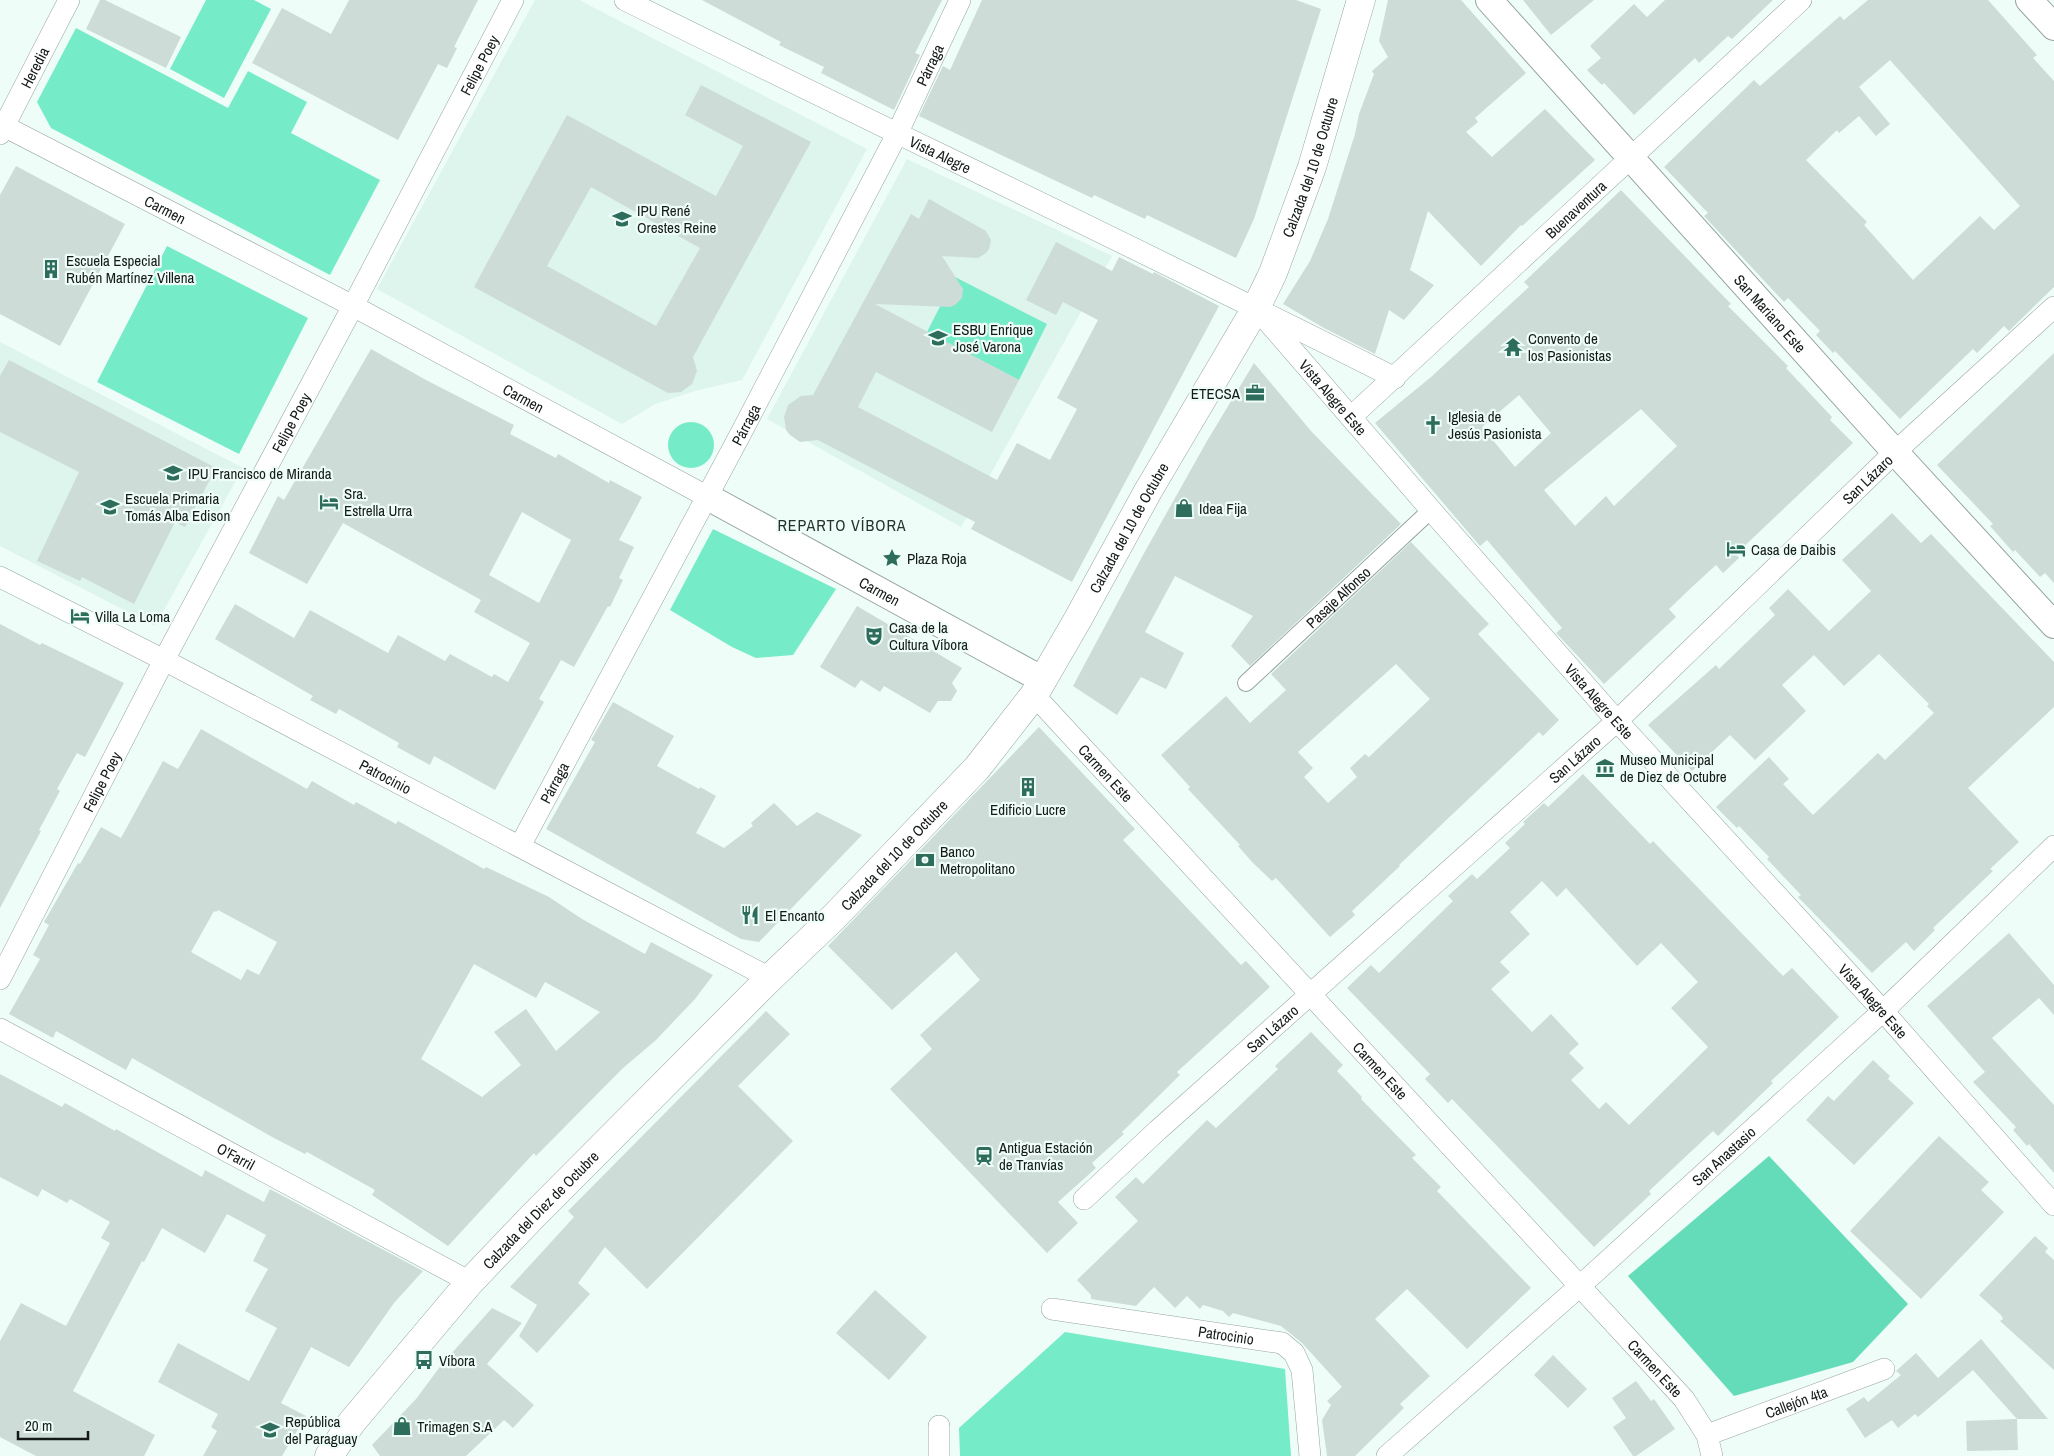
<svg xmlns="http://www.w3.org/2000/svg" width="2054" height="1456" font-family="'Archivo Narrow',sans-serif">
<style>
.built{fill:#ddf5ec}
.green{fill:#75ebc8}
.forest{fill:#64dcb9}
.building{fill:#cddcd6;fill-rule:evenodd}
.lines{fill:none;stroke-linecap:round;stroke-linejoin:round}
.pedestrian-casing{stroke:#96a49f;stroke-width:18}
.minor-casing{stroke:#96a49f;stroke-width:22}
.tertiary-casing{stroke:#96a49f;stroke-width:28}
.primary-casing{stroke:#96a49f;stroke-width:29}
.pedestrian{stroke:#fff;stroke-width:16}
.minor{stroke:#fff;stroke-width:21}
.tertiary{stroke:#fff;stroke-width:26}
.primary{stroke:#fff;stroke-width:28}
.labels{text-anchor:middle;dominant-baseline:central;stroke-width:4.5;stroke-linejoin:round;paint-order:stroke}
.street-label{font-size:15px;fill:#141a18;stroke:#eefdf8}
.poi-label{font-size:15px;fill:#141a18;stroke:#eefdf8;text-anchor:start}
.neighbourhood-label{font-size:16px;letter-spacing:1px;fill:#26322e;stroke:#eefdf8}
</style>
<rect width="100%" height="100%" fill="#eefdf8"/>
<path class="built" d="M535 0H579L867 149 742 380 698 390 655 404 622 424 377 289Z
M907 159 1112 256 961 527 767 419Z
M0 342 243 468 155 626 0 546Z"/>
<path class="green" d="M206 0H254L271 9 224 98 170 69Z
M76 28 228 108 248 71 307 102 291 133 380 180 330 275 51 128 37 102Z
M167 246 308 318 239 454 97 382Z
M955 277 1047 324 1019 380 927 332Z
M668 445a23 23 0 1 1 46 0a23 23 0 1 1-46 0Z
M713 529 836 589 793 655 756 658 732 647 670 610Z
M1065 1332 1285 1369 1291 1456H960L959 1428Z"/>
<path class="forest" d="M1769 1156 1908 1304 1853 1362 1734 1396 1628 1276Z"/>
<path class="building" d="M100 0H105L181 37 166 68 86 29Z
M349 0H478L454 47 457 48 447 68 438 64 398 140 252 63 282 8 331 34Z
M702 0H942L915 53 920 55 894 110 821 73 824 67 779 45 781 42Z
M982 0H1296L1321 9 1254 219 1236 258 1147 215 1145 219 1094 195 1092 198 919 116 943 66 950 70Z
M1388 0H1461L1526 73 1475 118 1478 122 1466 132 1492 157 1545 109 1595 160 1522 226 1521 225 1481 266 1428 211 1410 270 1434 285 1404 320 1389 310 1375 354 1324 328 1283 304 1310 261 1328 219 1355 134 1359 114 1374 74 1372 71 1388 57 1379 41Z
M1523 0H1594L1551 35Z
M1665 0H1773L1732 39 1728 36 1699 63 1695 58 1634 115 1604 83 1602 85 1587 70 1601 58 1590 46 1634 4 1647 17Z
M1868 0H1988L2037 55 2033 58 2054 81V287L2009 331 2004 326 1977 353 1973 349 1900 419 1835 351 1833 353 1816 335 1820 331 1788 298 1784 302 1730 244 1704 216 1708 213 1664 167 1754 80 1760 86 1840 16 1844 20ZM1890 60 2020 206 1994 230 1980 216 1913 280 1864 225 1867 222 1806 160 1837 130 1839 133 1859 116 1876 136 1890 124 1859 87Z
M701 85 811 142 693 357 697 371 692 384 681 392 668 393 474 287 567 115 716 196 743 146 685 115ZM591 187 700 248 656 326 547 266Z
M16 166 125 224 60 346 0 314V195Z
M1621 190 1731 304 1728 306 1788 366 1786 368 1832 417 1830 420 1853 443 1736 554 1739 558 1723 573 1716 565 1692 587 1669 609 1676 617 1604 684 1556 633 1562 628 1487 540 1480 546 1375 423 1431 377 1529 287 1524 282ZM1519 395 1551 433 1515 467 1482 427ZM1641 409 1677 446 1614 506 1606 496 1575 526 1544 490Z
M929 199 986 231 991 240 989 249 986 253 978 258 942 256 963 289 962 298 955 305 950 307 875 304 1019 380 992 432 876 372 858 407 997 480 1017 443 1050 460 1077 409 1057 398 1098 320 1063 302 1056 315 1026 300 1056 242 1112 271 1119 257 1153 274 1154 272 1175 283 1219 306 1072 582 971 529 975 522 818 440 800 442 790 435 786 430 784 417 788 405 801 396 813 395 911 214 919 219Z
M371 349 426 380 514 425 510 434 556 458 558 454 609 483 610 480 642 497 619 540 634 547 619 578 623 580 610 607 608 606 574 667 561 660 539 699 544 702 495 790 434 756 430 765 397 747 399 743 339 709 336 714 310 700 313 696 215 639 235 604 294 638 310 610 388 653 398 635 445 661 450 654 492 677 494 674 508 682 530 643 474 612 481 600 343 523 307 584 249 553 278 496 284 500ZM522 512 571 540 539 603 489 575Z
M2054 353V583L2045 573 2040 577 2015 550 2013 552 1990 526 1993 524 1937 465Z
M9 360 216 468 185 527 175 522 134 604 82 577 80 581 37 561 79 472 0 432V376Z
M1254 363 1311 431 1401 524 1250 666 1231 646 1253 616 1175 576 1145 632 1184 653 1166 689 1141 677 1117 715 1073 686 1143 555 1207 441Z
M1892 513 1921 543 1931 534 2054 662V707L1968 788 2019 842 1990 869 1993 871 1933 928 1935 930 1914 951 1906 942 1872 973 1798 897 1801 895 1767 859 1769 857 1739 826 1737 828 1716 807 1769 757 1789 779 1783 784 1813 815 1878 753 1885 760 1934 713 1927 706 1929 704 1879 654 1844 686 1814 655 1782 685 1806 711 1755 760 1730 735 1692 771 1648 725 1716 665 1719 669 1775 615 1769 608 1788 589 1829 631 1871 591 1842 560Z
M1411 542 1489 624 1478 634 1559 720 1543 736 1539 732 1518 752 1399 865 1400 866 1352 911 1355 915 1330 937 1276 878 1272 881 1252 862 1238 846 1240 845 1188 789 1190 787 1161 755 1226 696 1250 723 1286 690 1271 674ZM1396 664 1430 699 1369 757 1365 754 1350 768 1357 777 1328 803 1304 777 1313 768 1298 752Z
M857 606 962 668 952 683 957 691 951 701H938L930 713 884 686 880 692 861 680 855 688 820 667Z
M0 624 40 645 42 643 124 683 85 757 77 753 57 789 60 791 39 830 41 831 0 908Z
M613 702 674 736 657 766 699 789 700 787 716 796 696 833 724 848 753 826 751 823 774 803 797 826 817 812 862 835 759 942 741 939 546 829 595 742 591 740Z
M1039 727 1135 829 1123 840 1241 965 1246 961 1270 987 1177 1072 1180 1075 1122 1132 1124 1134 1092 1163 1096 1168 1058 1202 1078 1223 1047 1253 890 1089 932 1049 920 1035 980 980 956 952 892 1010 828 946Z
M201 729 307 789 312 781 354 805 356 802 396 824 398 821 484 869 486 867 549 897 582 919 645 954 651 942 713 975 695 999 656 1040 622 1069 536 1156 534 1153 448 1246 372 1195 375 1190 307 1152 305 1154 274 1138 132 1058 126 1070 56 1031 53 1038 9 1014 40 959 33 955 49 925 44 922 78 863 80 864 101 827 121 838 163 761 178 769ZM218 910 277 942 259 975 247 969 241 980 191 952 214 911 216 912ZM474 964 536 998 545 982 600 1012 556 1051 526 1009 494 1032 521 1065 482 1097 421 1059Z
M1583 774 1650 844 1653 841 1783 976 1792 968 1839 1017 1771 1081 1773 1083 1718 1136 1713 1131 1649 1191 1651 1194 1594 1247 1452 1099 1448 1103 1425 1079 1430 1074 1347 988 1371 965 1379 973 1453 901 1448 896 1472 874 1477 879 1510 848 1505 843 1525 824 1523 822 1544 803 1548 807ZM1542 881 1557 897 1566 888 1637 966 1661 943 1698 982 1671 1008 1708 1047 1629 1125 1606 1102 1599 1109 1571 1080 1584 1068 1569 1053 1579 1044 1551 1014 1532 1032 1491 989 1510 972 1500 962 1530 934 1510 912Z
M2009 933 2054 985V1015L2039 998 1992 1038 2054 1105V1173L2029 1144 2027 1146 2013 1130 2016 1127 1973 1082 1985 1072 1927 1006Z
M766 1011 790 1034 738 1086 793 1141 647 1289 605 1247 578 1283 590 1294 537 1353 519 1336 537 1305 510 1287 574 1217 568 1211Z
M1311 1032 1343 1065 1337 1071 1362 1097 1361 1099 1416 1155 1412 1158 1441 1187 1437 1191 1531 1288 1467 1349 1407 1289 1375 1319 1430 1376 1400 1404 1404 1408 1355 1456H1327L1322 1420 1331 1405 1327 1401 1342 1387 1302 1343 1281 1326 1233 1313 1229 1317 1223 1311 1203 1305 1200 1309 1187 1296 1175 1308 1154 1287 1136 1306 1091 1299V1295L1077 1280 1138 1221 1115 1197 1136 1177 1143 1184 1207 1120 1216 1128 1278 1069 1275 1066Z
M1873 1060 1890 1076 1888 1079 1914 1103 1854 1165 1806 1120 1828 1096 1834 1101Z
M0 1074 62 1107 65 1103 115 1131 116 1129 202 1177 205 1170 264 1202 270 1189 423 1271 394 1303 349 1367 311 1347 281 1403 306 1416 282 1456H203L217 1431 211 1427 218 1414 158 1382 178 1343 249 1381 277 1328 245 1311 268 1269 253 1261 266 1235 227 1214 205 1253 162 1228 144 1262 142 1261 73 1391 155 1435 144 1456H36L0 1437V1341L21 1303 66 1326 110 1243 101 1238 110 1222 70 1199 67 1203 42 1189 38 1197 0 1177Z
M1939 1136 1989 1182 1981 1190 2004 1212 1921 1299 1850 1231Z
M2035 1236 2048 1248 2045 1252 2054 1260V1370L2000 1321 2003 1319 2001 1315 1979 1295Z
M875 1290 927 1337 889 1380 836 1333Z
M492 1308 522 1323 487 1364 534 1405 513 1428 504 1420 466 1456H380L372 1445 416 1399 442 1364Z
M1981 1339 2048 1419H2017L1973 1370 1918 1417 1915 1414 1898 1428 1892 1420 1865 1438 1846 1409 1864 1397 1868 1402 1901 1375 1896 1371 1916 1353 1938 1378Z
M1553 1355 1587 1389 1568 1408 1534 1375Z
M1636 1381 1651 1401 1654 1399 1675 1429 1636 1456H1633L1613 1427 1626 1418 1612 1398Z
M2017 1419 2018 1450 1967 1451 1966 1421Z"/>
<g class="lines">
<g class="pedestrian-casing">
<g id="pedestrian">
<path id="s1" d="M1246 683 1431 510"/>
</g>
</g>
<g class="minor-casing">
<g id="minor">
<path id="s2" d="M625 0C881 127 1140 249 1395 378"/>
<path id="s3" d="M0 124 353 306 706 496"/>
<path id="s4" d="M0 134 69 0"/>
<path id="s5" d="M1256 308 1431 510 1617 721 1883 1011 2054 1205"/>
<path id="s6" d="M1351 417 1801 0"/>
<path id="s7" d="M0 577 164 660 770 978"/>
<path id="s8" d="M1034 695 1684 1399 1707 1435 1712 1456"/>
<path id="s9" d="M520 846 740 435 897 134 960 0"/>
<path id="s10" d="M0 979 164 660 353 306 513 0"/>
<path id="s11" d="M0 1029 470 1282"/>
<path id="s12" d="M1084 1199 1158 1130 1617 721 1895 452 2054 307"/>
<path id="s13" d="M1052 1309 1282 1343 1294 1353 1302 1370 1310 1456"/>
<path id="s14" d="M1707 1435 1884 1369"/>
<path d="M939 1456V1426"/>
<path id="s15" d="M1387 1456 1581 1285 1883 1011 2054 846"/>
</g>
</g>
<g class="tertiary-casing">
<g id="tertiary">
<path id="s16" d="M1489 0 1895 452 2054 625"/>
<path d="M2029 0 2054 27"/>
<path id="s17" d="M706 496 1043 680"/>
</g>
</g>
<g class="primary-casing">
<g id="primary">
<path id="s18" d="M329 1456 352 1422 470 1282 532 1217 770 978 834 917 930 817 977 768 1034 695 1078 619 1148 491 1256 308 1273 273 1312 167 1361 0"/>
</g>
</g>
<use href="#pedestrian" class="pedestrian"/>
<use href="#minor" class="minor"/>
<use href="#tertiary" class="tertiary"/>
<use href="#primary" class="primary"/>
</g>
<defs>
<g id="school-bare" transform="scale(1.5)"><path d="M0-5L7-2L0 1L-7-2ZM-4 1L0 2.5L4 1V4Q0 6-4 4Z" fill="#2e6d5b" stroke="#eefdf8" stroke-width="2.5" paint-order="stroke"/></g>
<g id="building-bare" transform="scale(1.5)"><path d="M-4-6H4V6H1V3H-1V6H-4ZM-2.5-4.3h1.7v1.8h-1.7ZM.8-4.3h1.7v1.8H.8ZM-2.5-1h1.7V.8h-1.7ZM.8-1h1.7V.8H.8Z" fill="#2e6d5b" stroke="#eefdf8" stroke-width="2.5" paint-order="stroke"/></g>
<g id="temple-bare" transform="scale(1.5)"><path d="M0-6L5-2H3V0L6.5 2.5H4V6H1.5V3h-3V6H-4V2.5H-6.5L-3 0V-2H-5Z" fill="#2e6d5b" stroke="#eefdf8" stroke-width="2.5" paint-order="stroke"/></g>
<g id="office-bare" transform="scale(1.5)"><path d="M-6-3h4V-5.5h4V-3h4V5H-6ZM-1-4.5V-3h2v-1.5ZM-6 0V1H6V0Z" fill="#2e6d5b" stroke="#eefdf8" stroke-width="2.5" paint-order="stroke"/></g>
<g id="church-bare" transform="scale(1.5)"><path d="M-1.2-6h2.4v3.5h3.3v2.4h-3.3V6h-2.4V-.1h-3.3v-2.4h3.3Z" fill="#2e6d5b" stroke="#eefdf8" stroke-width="2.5" paint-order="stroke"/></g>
<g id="hotel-bare" transform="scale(1.5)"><path d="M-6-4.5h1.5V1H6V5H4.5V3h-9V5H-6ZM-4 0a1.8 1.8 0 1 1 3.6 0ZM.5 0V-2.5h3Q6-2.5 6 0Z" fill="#2e6d5b" stroke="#eefdf8" stroke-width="2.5" paint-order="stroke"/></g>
<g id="shop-bare" transform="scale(1.5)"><path d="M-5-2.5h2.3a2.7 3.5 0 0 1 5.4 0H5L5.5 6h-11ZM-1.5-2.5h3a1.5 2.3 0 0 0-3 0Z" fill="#2e6d5b" stroke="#eefdf8" stroke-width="2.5" paint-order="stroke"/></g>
<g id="sight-bare" transform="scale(1.5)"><path d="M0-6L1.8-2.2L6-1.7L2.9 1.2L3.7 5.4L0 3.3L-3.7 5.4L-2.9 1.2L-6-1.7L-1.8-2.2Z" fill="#2e6d5b" stroke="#eefdf8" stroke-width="2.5" paint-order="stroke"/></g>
<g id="theatre-bare" transform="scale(1.5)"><path d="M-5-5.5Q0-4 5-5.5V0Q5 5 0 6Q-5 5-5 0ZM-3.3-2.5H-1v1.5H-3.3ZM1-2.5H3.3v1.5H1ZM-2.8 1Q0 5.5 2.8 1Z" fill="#2e6d5b" stroke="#eefdf8" stroke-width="2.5" paint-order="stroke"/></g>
<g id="museum-bare" transform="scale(1.5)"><path d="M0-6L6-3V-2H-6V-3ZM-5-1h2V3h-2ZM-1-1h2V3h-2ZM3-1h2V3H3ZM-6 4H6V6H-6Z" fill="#2e6d5b" stroke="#eefdf8" stroke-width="2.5" paint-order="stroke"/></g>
<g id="bank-bare" transform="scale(1.5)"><path d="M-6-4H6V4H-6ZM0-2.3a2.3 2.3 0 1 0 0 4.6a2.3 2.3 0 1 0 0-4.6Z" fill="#2e6d5b" stroke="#eefdf8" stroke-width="2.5" paint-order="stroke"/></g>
<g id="restaurant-bare" transform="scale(1.5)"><path d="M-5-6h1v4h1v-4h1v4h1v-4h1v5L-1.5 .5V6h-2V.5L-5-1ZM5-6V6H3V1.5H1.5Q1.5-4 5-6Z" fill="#2e6d5b" stroke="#eefdf8" stroke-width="2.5" paint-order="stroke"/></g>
<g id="station-bare" transform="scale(1.5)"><path d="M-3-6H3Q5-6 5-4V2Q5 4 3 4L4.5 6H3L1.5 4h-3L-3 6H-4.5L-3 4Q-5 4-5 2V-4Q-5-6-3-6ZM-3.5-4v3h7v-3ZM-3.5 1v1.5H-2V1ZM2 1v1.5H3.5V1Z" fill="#2e6d5b" stroke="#eefdf8" stroke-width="2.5" paint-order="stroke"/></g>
<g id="bus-bare" transform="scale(1.5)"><path d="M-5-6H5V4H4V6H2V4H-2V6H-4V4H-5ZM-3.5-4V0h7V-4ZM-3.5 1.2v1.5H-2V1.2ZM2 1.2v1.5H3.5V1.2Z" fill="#2e6d5b" stroke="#eefdf8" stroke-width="2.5" paint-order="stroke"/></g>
</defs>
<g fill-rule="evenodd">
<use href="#school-bare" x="622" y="219"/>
<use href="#building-bare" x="51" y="269"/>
<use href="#school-bare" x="938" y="338"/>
<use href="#temple-bare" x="1513" y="347"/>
<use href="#office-bare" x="1255" y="393"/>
<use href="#church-bare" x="1433" y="425"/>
<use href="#school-bare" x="173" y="473"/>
<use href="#hotel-bare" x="329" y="502"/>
<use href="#school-bare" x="110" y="507"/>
<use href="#shop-bare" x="1184" y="508"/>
<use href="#hotel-bare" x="1736" y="549"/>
<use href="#sight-bare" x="892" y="558"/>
<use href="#hotel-bare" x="80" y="616"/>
<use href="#theatre-bare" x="874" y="636"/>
<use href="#museum-bare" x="1605" y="768"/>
<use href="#building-bare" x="1028" y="787"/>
<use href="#bank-bare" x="925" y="860"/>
<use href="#restaurant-bare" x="750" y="915"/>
<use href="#station-bare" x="984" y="1156"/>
<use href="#bus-bare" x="424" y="1360"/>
<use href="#shop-bare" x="402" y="1426"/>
<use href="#school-bare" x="270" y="1430"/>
</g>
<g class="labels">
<g class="street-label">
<text stroke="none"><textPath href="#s10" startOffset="1032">Felipe Poey</textPath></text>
<text stroke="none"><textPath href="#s9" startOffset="882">Párraga</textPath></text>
<text stroke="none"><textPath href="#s4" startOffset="75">Heredia</textPath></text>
<text stroke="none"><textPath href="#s2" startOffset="351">Vista Alegre</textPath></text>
<text stroke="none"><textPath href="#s18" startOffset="1636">Calzada del 10 de Octubre</textPath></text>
<text stroke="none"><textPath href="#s6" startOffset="306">Buenaventura</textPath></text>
<text stroke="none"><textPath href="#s3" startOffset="186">Carmen</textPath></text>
<text stroke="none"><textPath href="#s16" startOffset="421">San Mariano Este</textPath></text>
<text stroke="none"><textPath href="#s3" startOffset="591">Carmen</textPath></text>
<text stroke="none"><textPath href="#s5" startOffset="118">Vista Alegre Este</textPath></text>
<text stroke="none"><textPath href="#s10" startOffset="628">Felipe Poey</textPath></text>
<text stroke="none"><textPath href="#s9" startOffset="478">Párraga</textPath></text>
<text stroke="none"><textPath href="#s12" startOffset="1064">San Lázaro</textPath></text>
<text stroke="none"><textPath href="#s18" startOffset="1231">Calzada del 10 de Octubre</textPath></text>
<text stroke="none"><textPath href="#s17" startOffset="198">Carmen</textPath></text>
<text stroke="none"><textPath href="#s1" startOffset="126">Pasaje Alfonso</textPath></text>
<text stroke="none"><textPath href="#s5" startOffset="522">Vista Alegre Este</textPath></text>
<text stroke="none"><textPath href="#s12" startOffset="659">San Lázaro</textPath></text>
<text stroke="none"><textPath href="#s8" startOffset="106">Carmen Este</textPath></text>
<text stroke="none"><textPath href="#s7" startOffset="434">Patrocinio</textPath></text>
<text stroke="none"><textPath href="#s10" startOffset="222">Felipe Poey</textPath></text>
<text stroke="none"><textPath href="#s9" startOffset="72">Párraga</textPath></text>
<text stroke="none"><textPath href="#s18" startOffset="826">Calzada del 10 de Octubre</textPath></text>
<text stroke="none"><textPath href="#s5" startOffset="928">Vista Alegre Este</textPath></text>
<text stroke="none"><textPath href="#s12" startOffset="254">San Lázaro</textPath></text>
<text stroke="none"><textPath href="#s8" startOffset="511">Carmen Este</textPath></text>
<text stroke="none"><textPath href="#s15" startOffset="451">San Anastasio</textPath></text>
<text stroke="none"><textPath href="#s11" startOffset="268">O'Farril</textPath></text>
<text stroke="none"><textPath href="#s18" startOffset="325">Calzada del Diez de Octubre</textPath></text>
<text stroke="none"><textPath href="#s13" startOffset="176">Patrocinio</textPath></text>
<text stroke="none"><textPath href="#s8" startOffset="916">Carmen Este</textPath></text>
<text stroke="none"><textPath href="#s14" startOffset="95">Callejón 4ta</textPath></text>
</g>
<g class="poi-label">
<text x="637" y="210">IPU René<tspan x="637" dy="17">Orestes Reine</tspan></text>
<text x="66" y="260">Escuela Especial<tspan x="66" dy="17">Rubén Martínez Villena</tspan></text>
<text x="953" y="329">ESBU Enrique<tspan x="953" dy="17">José Varona</tspan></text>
<text x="1528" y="338">Convento de<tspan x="1528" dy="17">los Pasionistas</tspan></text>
<text x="1240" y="393" text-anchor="end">ETECSA</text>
<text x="1448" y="416">Iglesia de<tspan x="1448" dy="17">Jesús Pasionista</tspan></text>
<text x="188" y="473">IPU Francisco de Miranda</text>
<text x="344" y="493">Sra.<tspan x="344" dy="17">Estrella Urra</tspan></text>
<text x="125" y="498">Escuela Primaria<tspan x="125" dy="17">Tomás Alba Edison</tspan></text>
<text x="1199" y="508">Idea Fija</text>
<text x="1751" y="549">Casa de Daibis</text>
<text x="907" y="558">Plaza Roja</text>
<text x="95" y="616">Villa La Loma</text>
<text x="889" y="627">Casa de la<tspan x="889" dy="17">Cultura Víbora</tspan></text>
<text x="1620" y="759">Museo Municipal<tspan x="1620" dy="17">de Diez de Octubre</tspan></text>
<text x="1028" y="809" text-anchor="middle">Edificio Lucre</text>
<text x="940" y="851">Banco<tspan x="940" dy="17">Metropolitano</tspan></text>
<text x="765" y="915">El Encanto</text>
<text x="999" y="1147">Antigua Estación<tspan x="999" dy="17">de Tranvías</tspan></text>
<text x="439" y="1360">Víbora</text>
<text x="285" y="1421">República<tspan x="285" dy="17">del Paraguay</tspan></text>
<text x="417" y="1426">Trimagen S.A</text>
</g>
<g class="neighbourhood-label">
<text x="842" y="525">REPARTO VÍBORA</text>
</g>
</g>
<path d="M18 1431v8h70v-8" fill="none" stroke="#141a18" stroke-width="2.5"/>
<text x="25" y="1431" font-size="15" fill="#141a18" stroke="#eefdf8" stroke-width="4" paint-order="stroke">20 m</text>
</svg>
